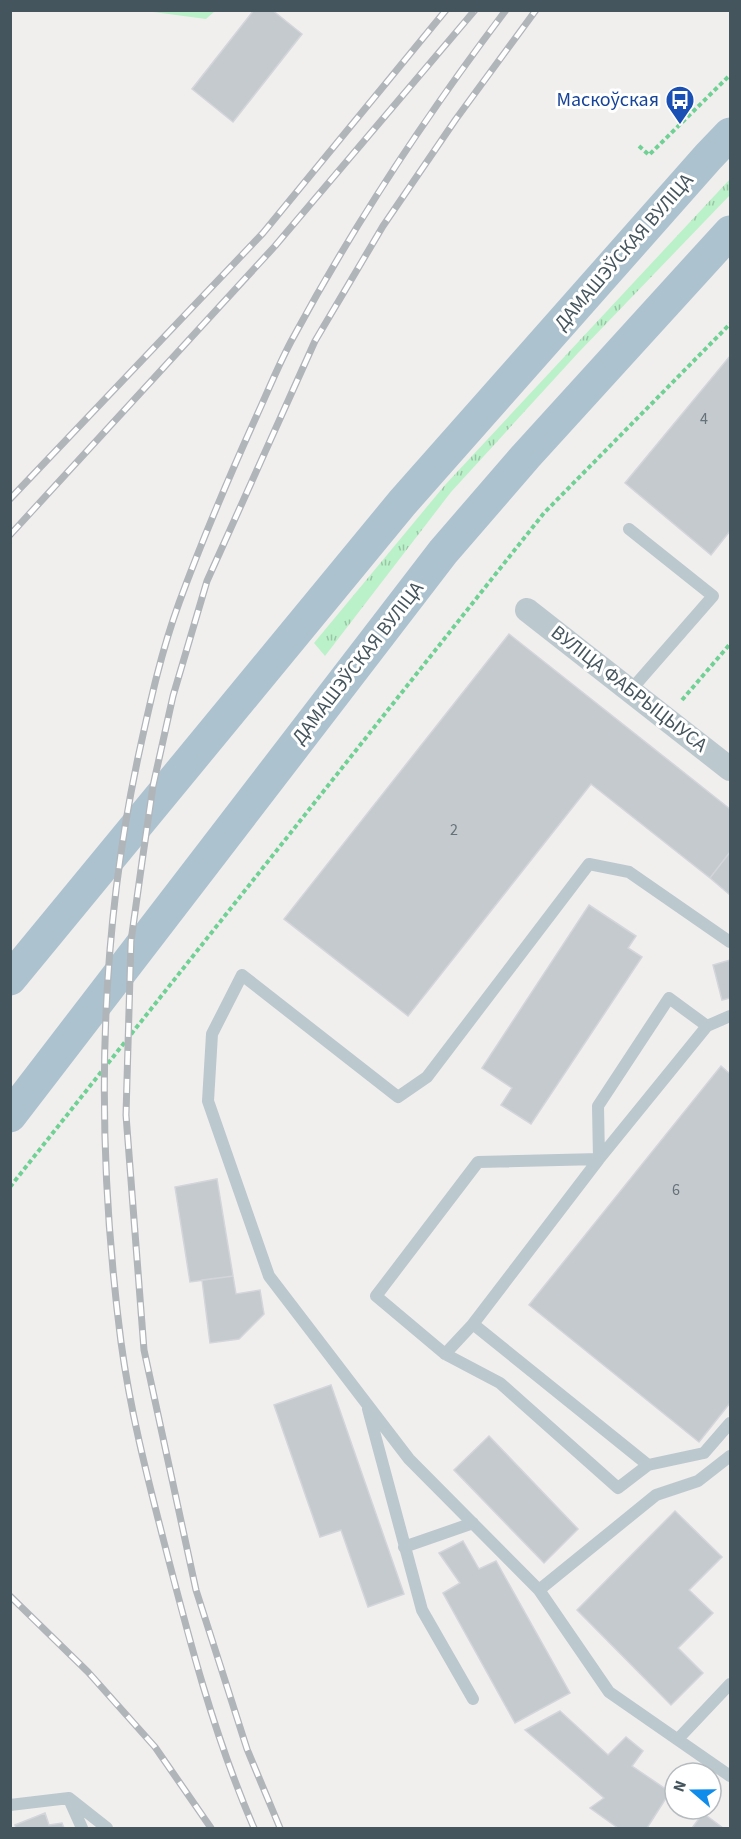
<svg xmlns="http://www.w3.org/2000/svg" width="741" height="1839" font-family="'Source Sans 3',sans-serif">
<style>
.grass{fill:url(#grass-tufts)}
.building{fill:#c5cace;stroke:#d2d5da;stroke-width:1.5}
.lines{fill:none;stroke-linecap:round;stroke-linejoin:round}
.path{stroke:#70d194;stroke-width:4;stroke-dasharray:4.5 3;stroke-linecap:butt}
.service{stroke:#bbc8ce;stroke-width:12}
.minor{stroke:#bbc8ce;stroke-width:24}
.primary{stroke:#acc2cf;stroke-width:33}
.rail-casing{stroke:#b0b5b9;stroke-width:7}
.rail{stroke:#fff;stroke-width:4.5;stroke-dasharray:14;stroke-linecap:butt}
.labels{text-anchor:middle;dominant-baseline:central;stroke-width:6;stroke-linejoin:round;paint-order:stroke}
.number-label{font-size:16px;fill:#657279}
.transit-label{font-size:20px;fill:#164399;stroke:#fff;text-anchor:end}
.street-label{font-size:20px;fill:#45555d;stroke:#fff}
</style>
<defs>
<pattern id="grass-tufts" width="24" height="20" patternUnits="userSpaceOnUse" patternTransform="scale(1.5)"><rect width="24" height="20" fill="#baf1c8"/><path d="M3 7l-1-3M5 7V3M7 7l1-3M15 17l-1-3M17 17v-4M19 17l1-3" fill="none" stroke="#99c6a6"/></pattern>
</defs>
<rect width="100%" height="100%" fill="#f1eeee"/>
<path class="grass" d="M146 11 215 10V11L206 19Z
M730 179V195L578 353 451 492 325 656 314 643 445 485Z"/>
<path class="building" d="M254 10H272L302 34 233 122 192 89Z
M730 356V531L711 555 625 483Z
M509 634 730 809V852L710 878 591 784 408 1016 284 919Z
M730 852V895L710 878Z
M589 905 636 936 628 948 642 957 531 1124 501 1105 512 1088 482 1068Z
M730 960V998L722 1000 713 965Z
M721 1066 730 1074V1403L699 1442 529 1305Z
M217 1179 233 1276 190 1282 175 1187Z
M233 1276 236 1294 260 1290 264 1314 239 1339 210 1343 202 1280Z
M331 1385 404 1594 368 1607 341 1530 320 1537 274 1405Z
M489 1436 578 1529 544 1563 454 1470Z
M675 1511 722 1557 689 1590 713 1613 678 1648 703 1673 671 1705 577 1610Z
M463 1541 479 1569 496 1561 570 1693 515 1723 443 1593 460 1583 439 1553Z
M560 1711 608 1755 626 1737 643 1751 632 1766 670 1792 647 1828H618L590 1808 604 1798 525 1730Z
M45 1813 49 1825 62 1823 64 1828H16L15 1825Z
M703 1813 723 1828H692Z"/>
<g class="lines">
<path class="path" d="M639 146 649 155 730 75
M682 700 730 644
M10 1187 544 513 730 324"/>
<path class="service" d="M629 529 713 596 630 691
M730 942 629 872 589 864 427 1077 398 1097 242 975 212 1034 208 1101 269 1276 409 1459 539 1590 656 1495 698 1481 730 1456
M730 1016 707 1026 599 1159 473 1324 648 1465 704 1453 730 1423
M445 1354 473 1324
M368 1409 422 1610 473 1699
M648 1465 618 1488 500 1383 445 1354 376 1296 478 1162 599 1159 598 1106 669 998 707 1026
M404 1547 473 1523
M539 1590 609 1692 730 1776
M678 1739 730 1684
M69 1799 82 1828
M10 1805 69 1798 107 1828"/>
<path class="minor" d="M527 610 730 769"/>
<path class="primary" d="M10 979 402 503 708 157 730 134
M10 1116 443 552 526 456 730 232"/>
<g class="rail-casing">
<path id="rail" d="M10 499 263 233 446 10
M10 535 275 246 475 10
M10 1596 88 1672 155 1747 211 1828
M254 1828C214 1736 189 1639 164 1542 147 1476 130 1410 121 1342 96 1147 97 947 139 753 150 703 161 652 179 603 202 540 229 477 257 415 269 389 280 361 294 336 355 223 428 113 506 10
M280 1828 247 1749 196 1590 144 1350 126 1115 131 941 142 862 153 786 173 696 207 581 315 341 383 226 456 119 536 10"/>
</g>
<use href="#rail" class="rail"/>
</g>
<defs>
<g id="bus-pin" transform="scale(1.5)"><path d="M0 17L-7.5 6A9.5 9.5 0 1 1 7.5 6Z" fill="#1a4fb4" stroke="#fff"/><path d="M-5-6H5V4H4V6H2V4H-2V6H-4V4H-5ZM-3.5-4V0h7V-4ZM-3.5 1.2v1.5H-2V1.2ZM2 1.2v1.5H3.5V1.2Z" fill="#fff"/></g>
</defs>
<g fill-rule="evenodd">
<use href="#bus-pin" x="680" y="100"/>
</g>
<g class="labels">
<g class="number-label">
<text x="704" y="419">4</text>
<text x="454" y="830">2</text>
<text x="676" y="1190">6</text>
</g>
<g class="transit-label">
<text x="659" y="100">Маскоўская</text>
</g>
<g class="street-label">
<text transform="translate(624 252) rotate(-49)">ДАМАШЭЎСКАЯ ВУЛІЦА</text>
<text transform="translate(358 663) rotate(-52)">ДАМАШЭЎСКАЯ ВУЛІЦА</text>
<text transform="translate(629 689) rotate(38)">ВУЛІЦА ФАБРЫЦЫУСА</text>
</g>
</g>
<rect width="741" height="1839" fill="none" stroke="#45555d" stroke-width="24"/>
<g transform="translate(693 1791) rotate(290)"><circle r="28" fill="#ffffff" stroke="#b5bbbe" stroke-width="1.5"/>
<path d="M0-4.5L10 22L0 15L-10 22Z" fill="#108dea"/>
<text y="-9" font-size="16" font-weight="bold" text-anchor="middle" fill="#45555d">N</text>
</g>
</svg>
